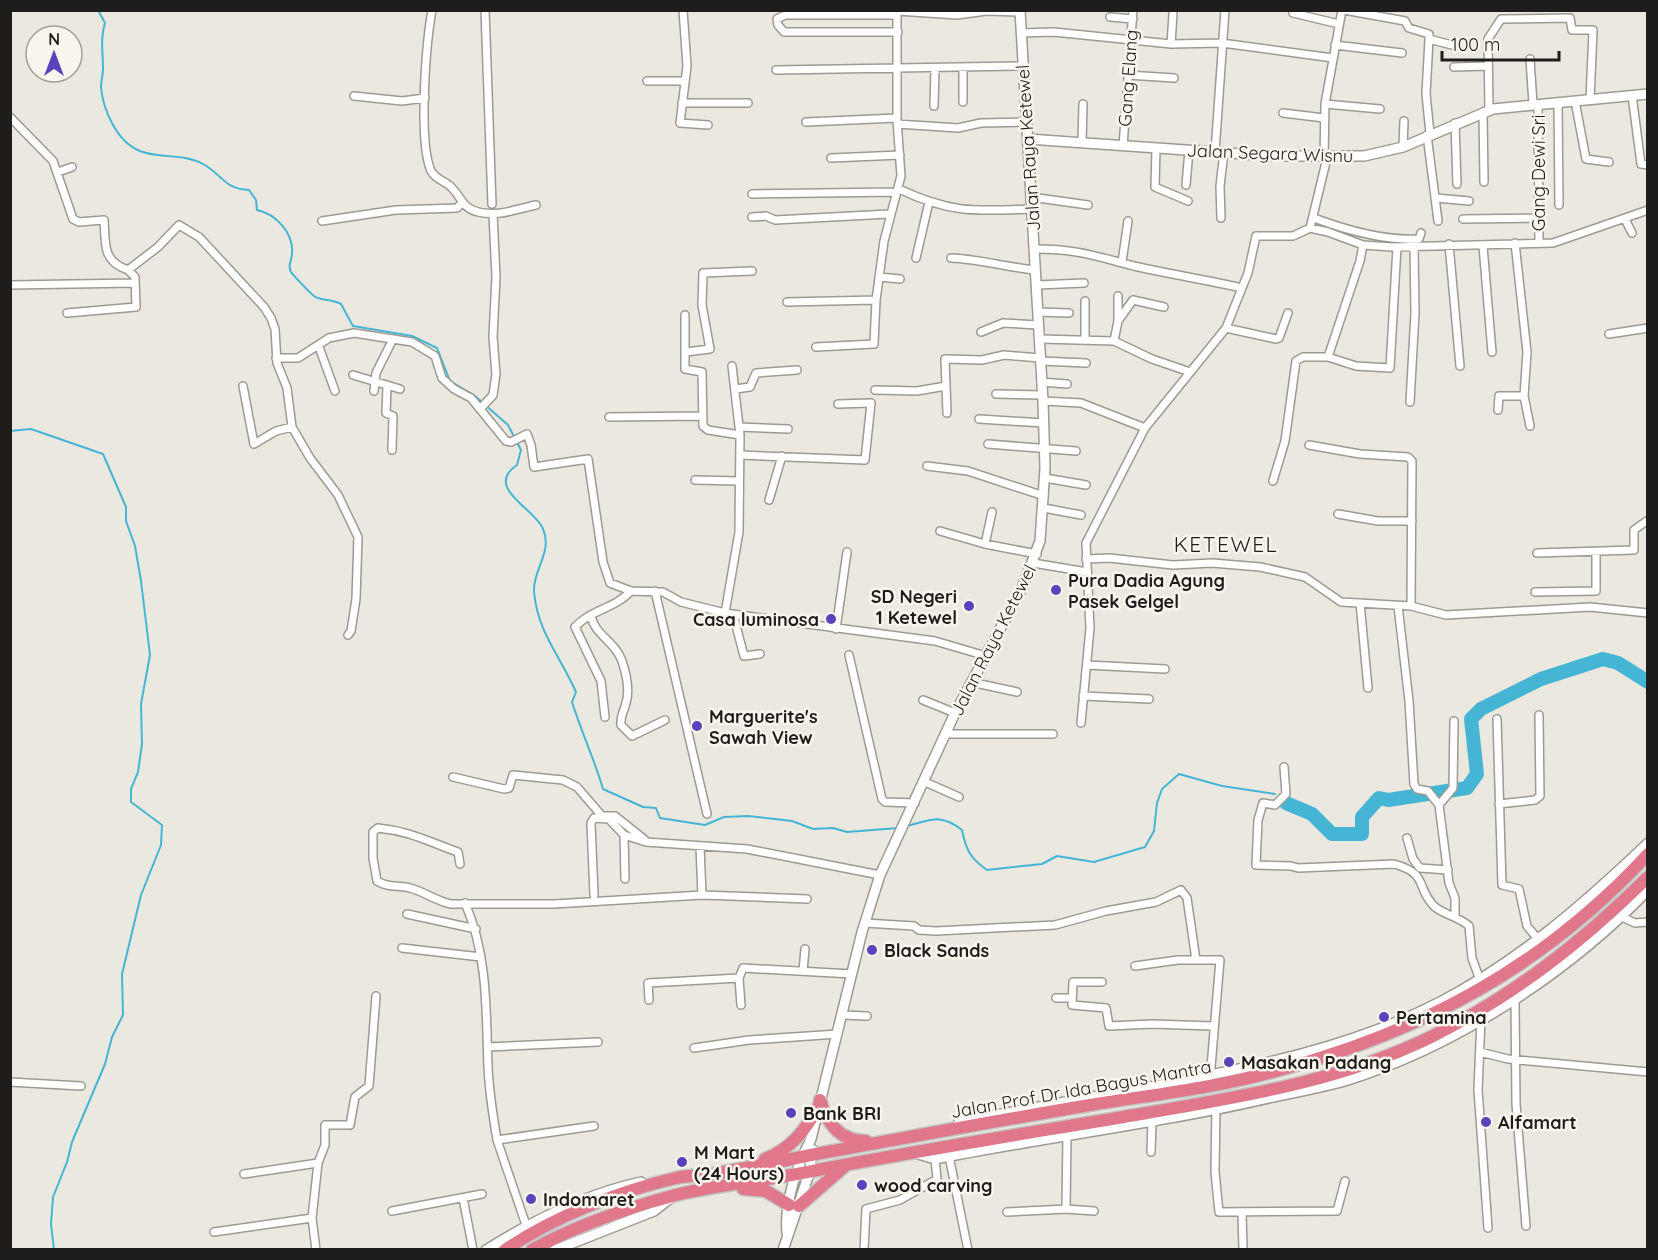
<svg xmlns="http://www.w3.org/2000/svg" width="1658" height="1260" font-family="Quicksand,sans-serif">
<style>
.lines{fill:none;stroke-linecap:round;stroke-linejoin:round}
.stream{stroke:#44b5d4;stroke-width:2}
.river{stroke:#44b5d4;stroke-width:14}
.street-casing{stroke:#9d9a93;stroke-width:10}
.secondary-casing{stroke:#9d9a93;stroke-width:12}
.highway-casing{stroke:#c4c4c4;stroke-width:15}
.street{stroke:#fff;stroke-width:7}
.secondary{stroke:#fff;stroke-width:9}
.highway{stroke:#e0778b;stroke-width:12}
.poi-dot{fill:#5b42ba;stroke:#f8f5ed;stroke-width:2}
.labels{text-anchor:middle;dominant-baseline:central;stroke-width:5;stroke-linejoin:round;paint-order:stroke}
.street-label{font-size:18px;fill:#1e1d1b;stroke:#f8f5ed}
.poi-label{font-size:18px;font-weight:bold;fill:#1e1d1b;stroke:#f8f5ed;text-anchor:start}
.quarter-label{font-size:21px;letter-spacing:1.5px;fill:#1e1d1b;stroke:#f8f5ed}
</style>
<rect width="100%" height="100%" fill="#ebe8e0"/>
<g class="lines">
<path class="stream" d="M98 10 105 23C100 39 103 52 103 69 103 75 101 81 101 87 103 110 117 142 140 151 160 159 184 153 203 164 223 175 224 189 249 190L256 200 257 210C276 214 294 233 292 254 292 261 287 265 291 272 293 275 311 294 314 296 321 301 332 299 341 304L353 326 412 336 437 348 450 381 475 396 508 425 521 450 517 465C483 488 536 509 543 529 553 552 533 569 534 591 537 632 561 657 576 692L572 702C581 731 594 758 603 789L643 807 656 808 660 818 705 825 724 817 748 816 792 821 813 829 833 828 847 832 898 828
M10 431 31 429 103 454 126 507V521L135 546 141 581 150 655 141 704 142 744 138 772 131 789V802L162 825 161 845 141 895 122 974 123 1015 112 1037 105 1064 72 1142 67 1162 53 1197 51 1224 54 1250
M907 826C931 820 941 813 962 830 966 850 970 858 987 870L1042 864 1057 856 1094 862 1145 847 1154 831 1157 803 1162 789 1179 774 1222 786 1275 794"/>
<path class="river" d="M1286 803 1312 814 1332 834H1362V817L1379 798 1388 800 1467 788 1477 774 1471 719 1481 709 1541 679 1603 659 1618 663 1648 682"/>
<g class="street-casing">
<path id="street" d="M432 10C426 44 418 141 431 171 436 180 446 181 452 188 462 198 462 208 478 212 498 217 517 209 536 205
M485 10 492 204
M683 10 687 66 680 123 708 125
M1344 10 1405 21 1409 28 1429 34V39L1452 45
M897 11 957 15 986 11 1020 12
M1293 13 1339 24
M897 15H785L777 19 778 25 784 32H898
M1110 17 1133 19
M1021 33 1054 32 1171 44 1222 43 1333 58
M1429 39 1426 94 1430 134
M1171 44 1173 14
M1335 45 1402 53
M1530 59 1533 104
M1454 67 1488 66
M963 68V102
M776 70 1022 66
M1128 75 1174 78
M647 81H685
M1632 95 1641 164 1648 165
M354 96 402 101 425 98
M1575 101 1586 159 1609 162
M1558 102 1559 205
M682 103H748
M1325 104 1380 109
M1538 104 1539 242
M934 106 935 69
M1489 110 1488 39 1501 19 1570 18 1572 30H1593L1590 100
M1483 112 1484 182
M1283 113 1324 118
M10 117 53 161 73 219 79 222 104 220C106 242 101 261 128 270L158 247 179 225 199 237 264 307 271 318 275 329 277 363 287 388 292 427 310 458 338 495 358 537 356 599 351 631 348 635
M806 122 897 118
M1455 123 1457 184
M897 124 958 128 981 123 1026 122
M1427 135 1438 221
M1082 143 1083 104
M1123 146 1133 10
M1403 147 1404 121
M1156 148 1155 187 1188 201
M1215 152 1225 10
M831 158 900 155
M1324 158 1325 104 1342 10
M58 172 72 167
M1186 185 1189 150
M899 189C952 214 976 211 1032 209
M752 194 897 192
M1031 197 1088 205
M1436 198 1469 201
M752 217 766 216 775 220 889 214
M1221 218 1220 186 1224 152
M1314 218C1346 230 1384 241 1419 239L1421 233
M1463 219 1538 218
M1625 219 1632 233
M322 221 396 210 457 208 461 204
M1310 228 1327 158
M1515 243 1527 352 1524 396 1530 426
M1449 244 1460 366
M1363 245 1360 261 1328 357 1356 366 1390 368 1397 247
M1483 246 1492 352
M1035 249C1077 249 1095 256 1134 266 1170 274 1206 280 1242 288
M916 258 929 202
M951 258C979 259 1006 267 1035 270
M1122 262 1128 221
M879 277 900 279
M10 285 135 283
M1037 285 1084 283
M1085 301V339
M787 302 876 300
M1038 312 1069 313
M67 313 136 307 135 277 128 270
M685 315V369L702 372 703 426 708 430 740 435
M1118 321 1133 300 1164 307
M1226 328 1276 339 1279 338 1288 313
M981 332 1003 323 1038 325
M1609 334 1648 328
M1040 339 1114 341 1152 359 1190 372
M1114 341 1118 321V296
M319 347 335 391
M816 347 874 344 876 300 884 241 901 176 897 120V10
M686 352 710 349 702 305 703 273 752 271
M276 358H298L329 338 354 333 412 342 435 356 442 378 454 389 471 398 506 441 511 442 527 434 531 445 534 467 588 459 603 562 610 583 631 591 663 592 681 602 725 613 935 641 986 656
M1041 361 1086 363
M353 375 400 389
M1041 382 1067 384
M243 386 254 444 276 431 292 427
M387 387 386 413 393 416 392 450
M735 389 750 387 756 373 797 370
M875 390 917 391 946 386
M374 391 376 373 393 339
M996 394 1043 395
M1043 401 1081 403 1145 428
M1410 402 1415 313 1414 247
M480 409 493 395 496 374 493 337 496 277 493 214
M1498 410 1499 396H1524
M947 413 945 359 982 360 1004 355 1040 358
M609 417 703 416
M979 419 1044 423
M739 427 788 429
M988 444 1076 451
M1309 445 1360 454 1408 457 1412 461 1411 606
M740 455 865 460 871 403 838 404
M927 466 968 471 1044 496
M1045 478 1086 485
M695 480 739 481
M1273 481 1285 441 1296 361 1303 357H1328
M769 500 782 456
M1044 508 1081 515
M1338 514 1378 521H1412
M940 531 985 544 1037 554
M985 544 992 512
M1537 553 1634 550V530L1648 520
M1086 559 1109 558 1173 565 1212 563 1260 567 1305 577 1341 602 1411 606 1446 615 1590 607 1648 613
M1033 563 1087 572
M655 591 707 814
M1535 592 1596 591V552
M1360 603 1368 688
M1398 606 1409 701 1414 784 1417 789 1428 791 1439 805 1449 883 1455 898V916
M725 613 739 532 740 435 732 366
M733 614 744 656 760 654
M591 615C594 635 615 641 622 661 626 673 630 690 626 703 624 712 620 715 621 725L632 736 665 720
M836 629 847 552
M849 655 882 799 885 802 915 803
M1087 665 1165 669
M971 682 1017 692
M1083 696 1149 699
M923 700 955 713
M605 717 601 681 575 627C592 609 614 609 631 591
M1497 719 1502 885 1519 889 1527 926 1538 939
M1081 723 1090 628 1086 543 1145 428 1226 328 1248 273 1256 236H1293L1310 228 1328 232 1363 245 1392 247 1553 243 1648 210
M945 734H1053
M1284 767 1286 794 1275 805 1263 803 1258 820 1256 865 1291 866 1298 868 1394 864C1430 874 1415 888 1435 907 1445 915 1459 917 1469 926L1472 958 1481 983
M453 777 504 789 509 788 513 775 563 780 577 787 602 816H615L645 840
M925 782 959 797
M1499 804 1535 800 1540 796 1539 715
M1439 805 1453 788 1454 721
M624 835 625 879
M1407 838 1413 859 1420 868 1448 870
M700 847 702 895
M460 864 458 852C429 842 410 831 378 828L373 832V858L377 881C388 888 398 885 410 888 425 892 436 901 451 904H554L702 895 807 899
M594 895 591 823 594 818 609 819 624 835 646 842 747 849 880 875
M465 903C488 955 486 1011 488 1067 489 1091 493 1116 497 1140L594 1126
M407 914 476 929
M1622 917 1635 923 1648 922
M865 923 914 926 919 930 936 931 1055 925 1106 911 1156 902 1181 890 1187 898 1196 960
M402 948 481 957
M1135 966 1178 960H1220L1210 1079
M803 971 805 949
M1102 982H1073L1072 1005 1106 1008 1109 1026 1152 1024 1213 1026
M1056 998H1072
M649 1000 648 983 739 978
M1515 1000 1516 1104 1526 1226
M741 1005 739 978 743 968 852 974
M842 1015 867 1016
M1481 1019 1478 1090 1488 1228
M488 1047 598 1042
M694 1048 749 1040 838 1034
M1480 1052 1508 1059 1648 1072
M10 1082 81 1086
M1216 1106 1215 1172 1219 1212 1337 1211 1345 1181
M497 1140 526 1225
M1151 1152 1152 1121
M949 1156 968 1250
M244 1174 318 1163
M463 1198 473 1250
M1066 1209 1094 1211
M392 1211 482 1194
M1007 1212 1066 1209 1067 1135
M1242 1213 1243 1250
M214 1232 312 1218
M316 1250 312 1218 318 1163 325 1145V1125H350L355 1097 369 1086 376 996
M864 1250 866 1209 900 1200 937 1179 935 1159"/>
</g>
<g class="secondary-casing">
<path id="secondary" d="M1028 139 1273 156H1364L1403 147 1493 109 1648 94
M959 1122C1024 1110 1089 1097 1155 1086 1253 1067 1351 1048 1440 1002 1519 961 1584 904 1648 843
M915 1153 935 1159C1047 1137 1162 1123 1273 1097 1298 1092 1324 1087 1348 1080 1458 1045 1568 973 1648 890
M787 1233C784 1202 797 1166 811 1139L862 932 880 875 955 713 1022 588 1040 541 1045 468 1043 401 1020 10
M486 1250C534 1220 586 1194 641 1182
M555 1250 654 1211 672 1197
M783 1250 810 1171 812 1149"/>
</g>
<g class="highway-casing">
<path id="highway" d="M820 1100C827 1123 839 1141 866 1141
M765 1159C791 1149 806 1130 819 1105
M743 1189 766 1191 789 1205
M799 1206 846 1165
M505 1250C553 1217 619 1191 676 1178 688 1175 701 1176 713 1174 747 1168 782 1161 816 1154 905 1138 995 1121 1084 1106 1149 1095 1216 1088 1279 1070 1424 1031 1546 965 1648 854
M532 1250C575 1226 625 1209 672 1196 713 1185 756 1182 797 1174 913 1151 1030 1133 1147 1113 1244 1096 1341 1081 1431 1037 1515 995 1581 943 1648 877"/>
</g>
<use href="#street" class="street"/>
<use href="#secondary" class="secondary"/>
<use href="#highway" class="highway"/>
</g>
<g class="poi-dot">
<circle cx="1056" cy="590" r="6"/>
<circle cx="969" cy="606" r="6"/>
<circle cx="831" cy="619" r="6"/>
<circle cx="697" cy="726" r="6"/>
<circle cx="872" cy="950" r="6"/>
<circle cx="1384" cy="1017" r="6"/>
<circle cx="1229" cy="1062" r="6"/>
<circle cx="791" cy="1113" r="6"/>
<circle cx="1486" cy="1122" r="6"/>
<circle cx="682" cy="1162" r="6"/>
<circle cx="862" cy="1185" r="6"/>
<circle cx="531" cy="1199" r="6"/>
</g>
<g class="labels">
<g class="street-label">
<text transform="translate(1128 78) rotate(-86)">Gang Elang</text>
<text transform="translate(1028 148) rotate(-94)">Jalan Raya Ketewel</text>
<text transform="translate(1270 153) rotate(2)">Jalan Segara Wisnu</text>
<text transform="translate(1538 173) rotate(-90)">Gang Dewi Sri</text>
<text transform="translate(993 640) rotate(-63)">Jalan Raya Ketewel</text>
<text transform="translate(1081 1089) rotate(-10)">Jalan Prof Dr Ida Bagus Mantra</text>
</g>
<g class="poi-label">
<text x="1068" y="580">Pura Dadia Agung<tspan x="1068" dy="21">Pasek Gelgel</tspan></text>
<text x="957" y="596" text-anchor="end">SD Negeri<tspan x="957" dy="21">1 Ketewel</tspan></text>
<text x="819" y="619" text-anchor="end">Casa luminosa</text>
<text x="709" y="716">Marguerite's<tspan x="709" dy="21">Sawah View</tspan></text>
<text x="884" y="950">Black Sands</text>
<text x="1396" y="1017">Pertamina</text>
<text x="1241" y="1062">Masakan Padang</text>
<text x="803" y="1113">Bank BRI</text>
<text x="1498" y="1122">Alfamart</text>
<text x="694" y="1152">M Mart<tspan x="694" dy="21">(24 Hours)</tspan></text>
<text x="874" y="1185">wood carving</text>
<text x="543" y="1199">Indomaret</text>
</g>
<g class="quarter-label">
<text x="1226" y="544">KETEWEL</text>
</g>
</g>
<rect width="1658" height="1260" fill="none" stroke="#1e1d1b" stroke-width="24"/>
<g transform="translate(54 54)"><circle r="28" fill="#f8f5ed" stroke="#a19f99" stroke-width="1.5"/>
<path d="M0-4.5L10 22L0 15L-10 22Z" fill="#5b42ba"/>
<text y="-9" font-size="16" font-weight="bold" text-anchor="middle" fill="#1e1d1b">N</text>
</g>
<path d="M1442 51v9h117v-9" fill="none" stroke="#1e1d1b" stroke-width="3"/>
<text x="1451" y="51" font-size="18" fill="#1e1d1b" stroke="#f8f5ed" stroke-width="4.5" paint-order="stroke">100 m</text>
</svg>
